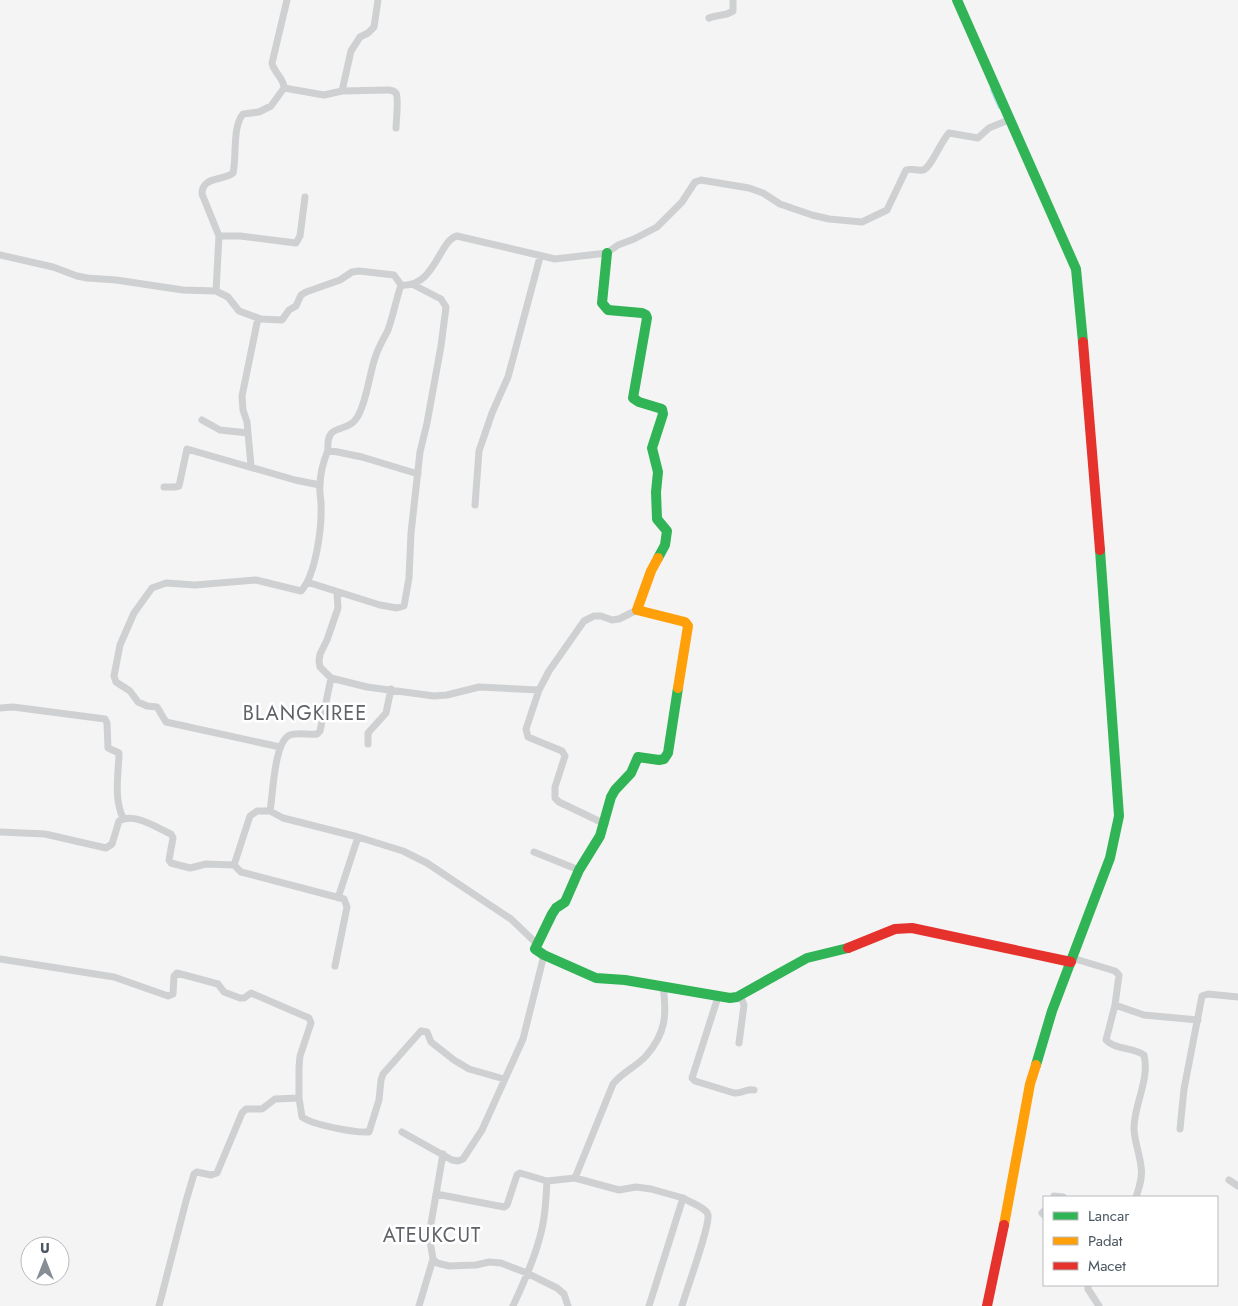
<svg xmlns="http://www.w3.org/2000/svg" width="1238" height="1306" font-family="Jost,sans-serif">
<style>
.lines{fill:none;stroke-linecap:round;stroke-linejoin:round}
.stream{stroke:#aee2f0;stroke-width:2}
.street{stroke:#ced0d2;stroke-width:7}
.fast{stroke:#30b455;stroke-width:10}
.slow{stroke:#ff9f0a;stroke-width:10}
.jam{stroke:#e5322d;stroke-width:10}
.labels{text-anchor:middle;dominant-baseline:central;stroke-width:5;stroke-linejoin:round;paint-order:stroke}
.quarter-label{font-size:20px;letter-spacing:1px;fill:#5f6368;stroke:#fff}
</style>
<rect width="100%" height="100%" fill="#f4f4f4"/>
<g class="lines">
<path class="stream" d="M991 90 999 108"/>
<path class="street" d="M709 18C717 14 724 17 733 11V0
M284 88 324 95 342 91 351 51 360 37 368 33 374 27 378 0
M342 91 388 90C391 90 394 91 396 93 399 99 396 121 396 128
M219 236H240L296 243 300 236 305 197
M0 255 53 267 77 276 87 278 116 280 183 290 216 291 228 297 239 311 261 319 282 320 289 310 296 306 301 295 306 292 340 280 352 272 359 271 394 275 401 285C396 300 393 316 388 330 384 338 379 346 376 355 369 374 368 396 359 414 348 437 326 419 328 450
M401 285C435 288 439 240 457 236L555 259 607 253 618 245 634 239 657 227 682 202 695 182 701 180 749 188 763 193 780 204 812 215 829 219 862 222 887 210 906 170C912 168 917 171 923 170 931 168 941 141 949 133L978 138 989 128 1011 119
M216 291 219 236 202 194C202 176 223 181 233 173 237 156 232 127 243 114L259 112 271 106 284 88C284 78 274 73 272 63L287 0
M202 420 220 430 248 433
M251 466 247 422 243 410 242 396 258 318
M164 487H175L179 486 187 449 295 480 320 485
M475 505 479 451 492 413 508 377 540 257
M307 582 380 605 397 608 404 606 409 578 411 533 420 452 427 423 441 346 446 307 441 299 412 284
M337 593 338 608 327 640 320 654 319 661 320 667 331 678 367 687 434 696 447 695 479 687 539 690
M0 708 13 707 105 719 107 723 108 748 119 753V755C118 776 114 799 123 818
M368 744V733L386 713 391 689
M280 747 166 722 157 707 147 706 138 702 130 691 116 682 114 676 120 645 134 613 152 588 166 583 195 585 256 580 301 591C316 575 322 527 321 504 321 498 319 491 320 485 320 474 324 460 328 450L362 457 418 474
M270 811C273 795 274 741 290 735 298 732 309 735 317 734L320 731 331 678
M605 824 559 802 555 798V787L565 756 562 751 528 737 526 729 539 690 549 671 584 621 594 616H601L612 620 619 619 637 610
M0 832 45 834 106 848 112 844 119 821C134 812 157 828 171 834L173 838 169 860 171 863 190 868 206 864 234 865 250 816 257 811H270L283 818 358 837 403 851 427 863 511 919 537 944
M534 852 579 870
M234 865 241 872 344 899 347 907 335 966
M338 898 358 837
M1072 958 1115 971 1119 975 1115 1005 1106 1040C1115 1050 1133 1047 1144 1055 1150 1080 1134 1104 1134 1128 1134 1141 1140 1154 1141 1167 1143 1177 1139 1188 1136 1197
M0 959 114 977 168 996 173 994 174 976 177 973 218 984 224 992 240 998H244L251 993 309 1018 311 1023 300 1056 299 1067V1098
M718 997 692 1078 695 1081 734 1093C742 1094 747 1088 754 1090
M737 997 742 1000 744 1005 739 1043
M1115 1005 1144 1015 1198 1020
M1180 1129 1184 1089 1202 996 1208 994 1238 997
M402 1132 452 1160 458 1161 463 1159 482 1130 523 1039 544 955
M443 1154 429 1235 433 1259 437 1263 449 1266 476 1265 489 1262 501 1263 527 1273 557 1288 564 1294 568 1306
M575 1178 613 1084C622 1072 636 1067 646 1056 666 1033 667 1015 663 986
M1229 1180 1238 1186
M436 1194 504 1207 507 1205 517 1175 520 1173 547 1181 575 1178 619 1190 636 1187 651 1189 683 1198 649 1306
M1054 1196 1063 1197
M1044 1211 1042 1213 1044 1215
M1088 1285V1289L1099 1306
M159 1306 186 1201 194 1174 197 1172 211 1175 217 1173 242 1113 246 1109H262L275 1099 299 1098 302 1117C313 1125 355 1133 369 1132L379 1100 381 1080 383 1074 421 1031 427 1032 431 1042 454 1060 469 1069 504 1079
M419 1306 433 1259
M513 1306C523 1284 533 1263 539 1240 545 1221 546 1200 547 1181
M682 1306C686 1291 710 1226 708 1215 707 1208 689 1202 683 1198"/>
<path class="fast" d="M957 0 1076 269 1083 342
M607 253 602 303 608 310 642 313 646 315 647 318 633 398 639 402 662 409 663 414 652 448 658 472 656 492 657 519 667 531 665 545 658 558
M678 688 668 753 664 759 659 760 638 757 631 773 615 790 611 797 600 836 579 870 565 902 556 908 552 914 535 949 544 955 596 978 625 980 730 998 737 997 807 958 848 948
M1036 1065 1052 1011 1110 858 1119 816 1100 550"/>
<path class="slow" d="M658 558 651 571 637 610 685 622 688 626 678 688
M1004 1225 1030 1084 1036 1065"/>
<path class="jam" d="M1083 342 1100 550
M848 948 895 929 912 928 1071 962
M987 1306 1004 1225"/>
</g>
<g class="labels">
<g class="quarter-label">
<text x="305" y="713">BLANGKIREE</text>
<text x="432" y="1235">ATEUKCUT</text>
</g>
</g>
<rect x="1043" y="1196" width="175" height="90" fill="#ffffff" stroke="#b7bbc0"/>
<rect x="1053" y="1212" width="25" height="8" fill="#30b455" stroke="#b7bbc0"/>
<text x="1088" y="1221" font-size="15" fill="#4a5661">Lancar</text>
<rect x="1053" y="1237" width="25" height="8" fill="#ff9f0a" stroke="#b7bbc0"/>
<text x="1088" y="1246" font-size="15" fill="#4a5661">Padat</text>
<rect x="1053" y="1262" width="25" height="8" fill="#e5322d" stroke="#b7bbc0"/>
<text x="1088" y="1271" font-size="15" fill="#4a5661">Macet</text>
<g transform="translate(45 1261)"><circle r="24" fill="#ffffff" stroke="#b7bbc0"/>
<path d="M0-4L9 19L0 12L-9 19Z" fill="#868d94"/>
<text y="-8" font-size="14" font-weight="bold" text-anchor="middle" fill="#4a5661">U</text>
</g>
</svg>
